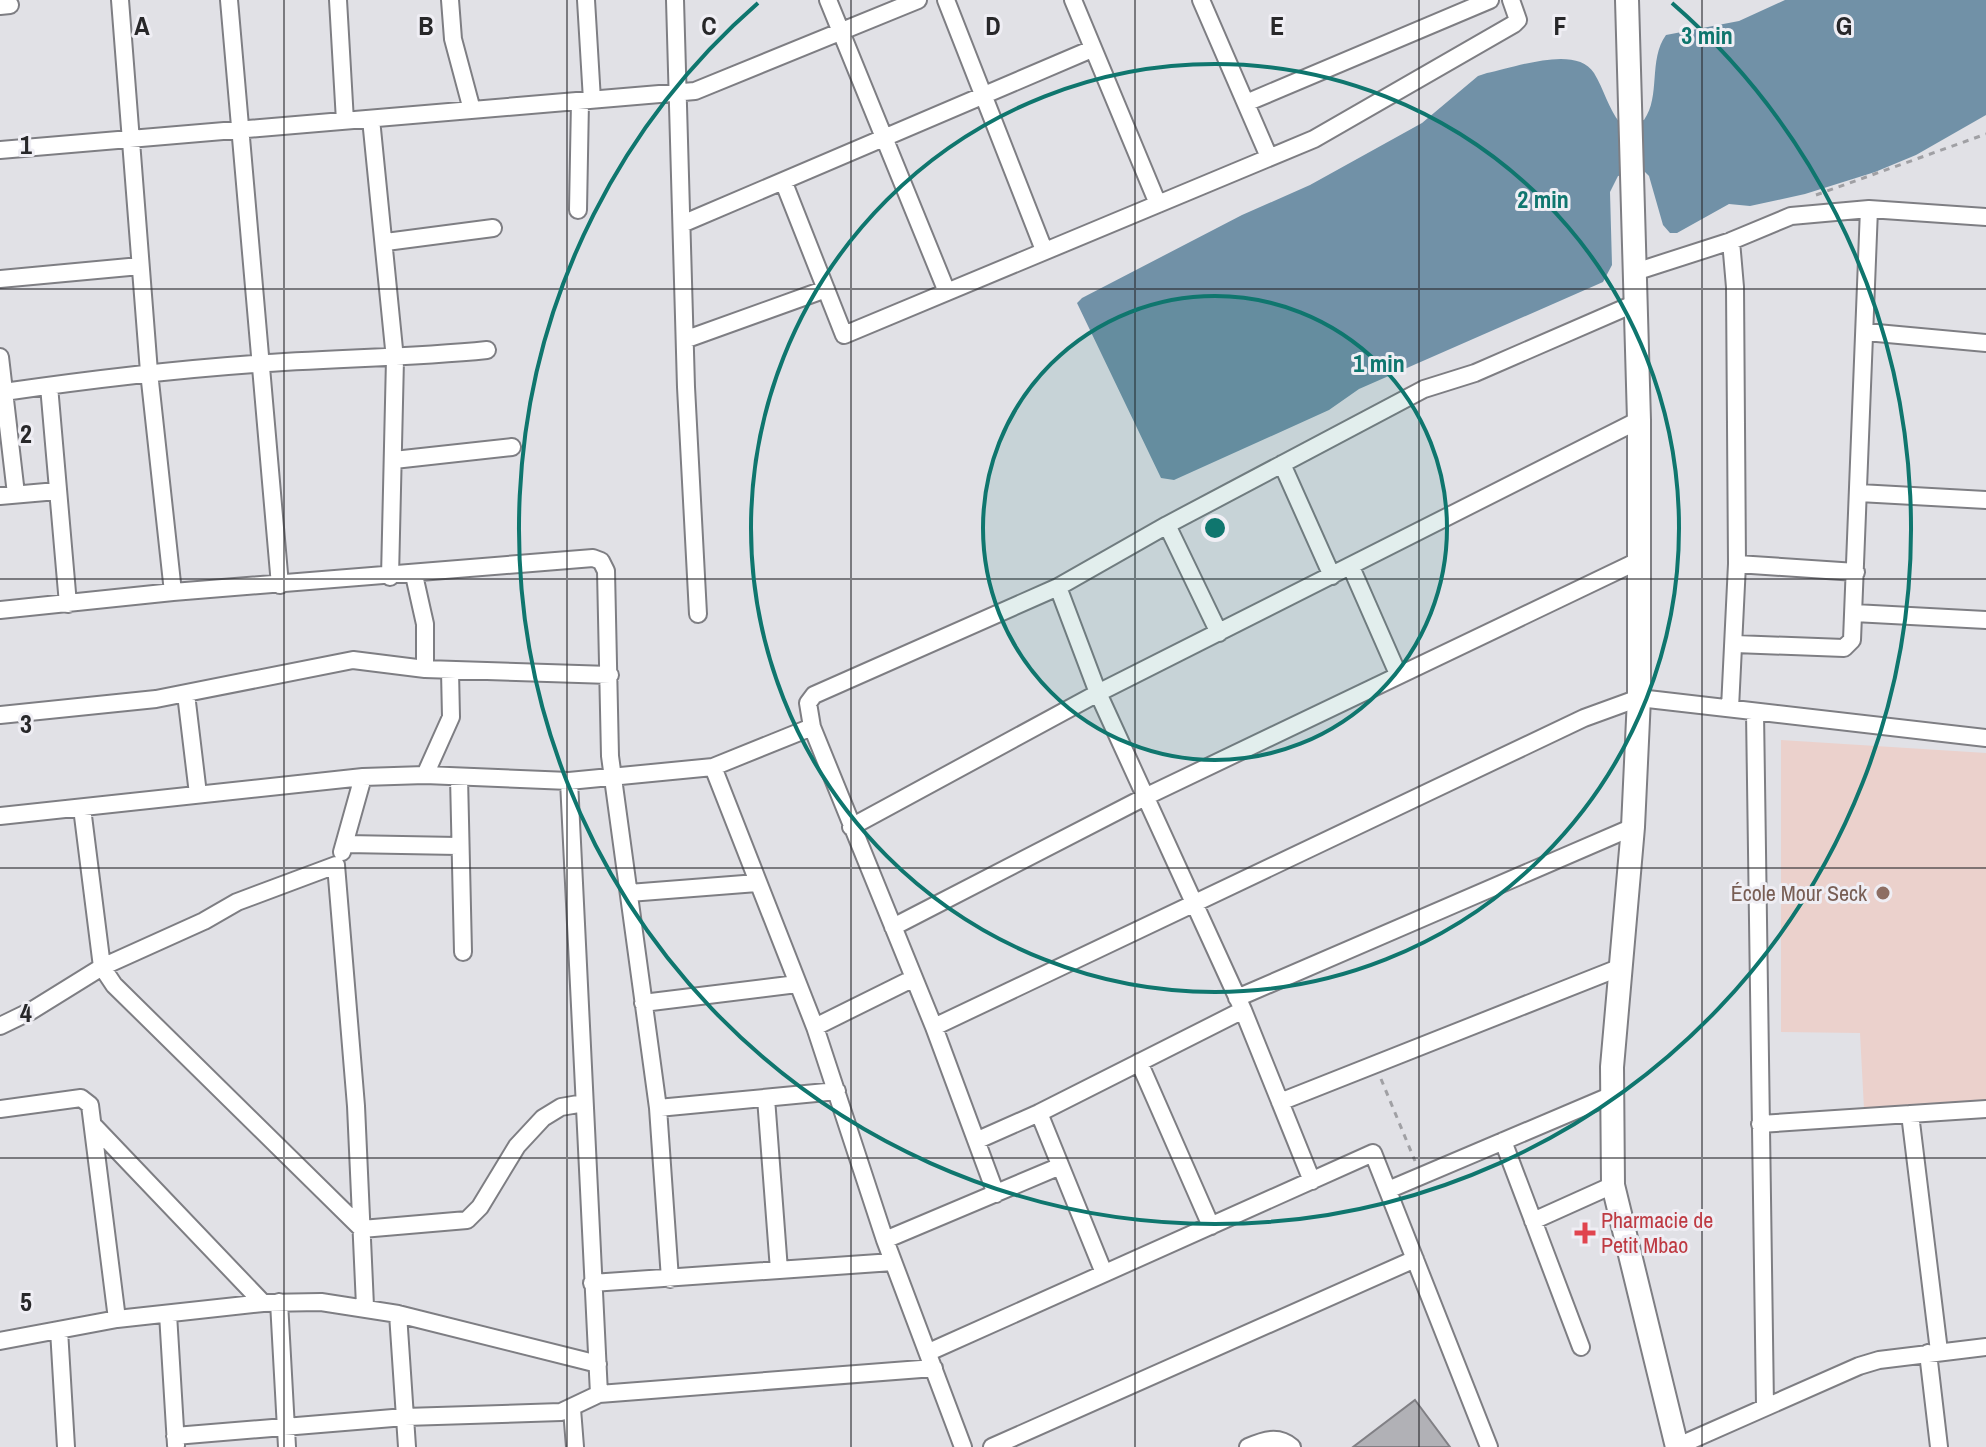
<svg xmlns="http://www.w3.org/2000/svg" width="1986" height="1447" font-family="'Archivo Narrow',sans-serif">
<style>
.education{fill:#ebd1cc}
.water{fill:#7191a7}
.building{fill:#b1b1b6;stroke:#818085;stroke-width:2}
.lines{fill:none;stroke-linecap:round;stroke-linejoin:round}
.minor-casing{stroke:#7e7e83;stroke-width:20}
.tertiary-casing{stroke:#7e7e83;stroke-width:26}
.path{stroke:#a0a0a4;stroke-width:3;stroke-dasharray:6 6;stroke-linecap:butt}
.minor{stroke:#fff;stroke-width:16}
.tertiary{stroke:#fff;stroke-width:22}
.grid{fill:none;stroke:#272729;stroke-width:2;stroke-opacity:0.55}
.ring{fill:none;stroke:#0f766e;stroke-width:4}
.education-dot{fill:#8d6e63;stroke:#efeef4;stroke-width:3}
.health-dot{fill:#e0444e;stroke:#efeef4;stroke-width:3}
.labels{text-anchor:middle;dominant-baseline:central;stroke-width:6;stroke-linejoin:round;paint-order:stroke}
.education-label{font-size:22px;fill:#785e54;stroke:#efeef4;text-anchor:end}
.health-label{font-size:22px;fill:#be3a42;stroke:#efeef4;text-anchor:start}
.grid-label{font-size:26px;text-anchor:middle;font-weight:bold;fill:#272729;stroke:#efeef4;stroke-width:6;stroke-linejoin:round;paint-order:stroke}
.centre{fill:#0f766e;stroke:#efeef4;stroke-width:4}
.ring-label{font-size:24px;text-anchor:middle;font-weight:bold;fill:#0f766e;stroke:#efeef4;stroke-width:6;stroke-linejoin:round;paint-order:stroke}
</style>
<rect width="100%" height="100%" fill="#e1e1e6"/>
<path class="education" d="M1781 740 1986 753V1100L1864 1109 1860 1033 1781 1032Z"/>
<path class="water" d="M1785 0H1986V115L1916 155 1875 172 1805 194 1750 206 1729 204 1677 233H1670L1663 225 1649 176 1645 172 1618 176 1610 192 1612 265 1603 282 1359 389 1329 410 1174 480 1161 478 1077 303 1082 298 1242 215 1310 185 1422 123 1478 76 1487 73C1514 68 1576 44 1594 73 1604 89 1608 108 1620 123L1644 120C1661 96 1648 60 1666 35L1739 21Z"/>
<path class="building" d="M1415 1400 1450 1447H1353Z"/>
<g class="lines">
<g class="minor-casing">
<path id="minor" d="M120 0 149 372 173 592
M229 0 280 585
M338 0 345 121
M450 0 453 39 472 110
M586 0 592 100
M675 0 686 387 698 614
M828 0 947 292
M946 0 1044 250
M1073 0 1158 204
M1201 0 1269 157
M0 6 10 5
M1246 103 1490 0
M371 119 395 359 390 577
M0 150 695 91 918 0
M784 183 844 335 1314 139 1514 24 1518 20 1511 0
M578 210 580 101
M682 224 1092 49
M386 242 493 228
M1635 272 1731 241 1791 216 1869 209 1986 217
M0 279 140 266
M1866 332 1986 343
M687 339 826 289
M0 357 16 494
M49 386 68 604
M4 392C87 380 170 370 254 364 332 358 410 358 487 350
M394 460 512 447
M1282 464 1332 576
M1859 493 1986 500
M0 496 57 491
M1167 525 1219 633
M1737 564 1856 572
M1351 567 1398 674
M414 575 425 624V669
M1058 587 1098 693 1243 1010 1312 1181
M0 610 173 592 593 558 601 561 606 571 610 756 658 1108 670 1279
M1854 613 1986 620
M1735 644 1844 648 1852 640 1869 209
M186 694 198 794
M1730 708 1737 564 1735 287 1731 241
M1755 712 1765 1406
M0 715 156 699 353 660 425 669 610 675
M713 767 815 1027 885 1240 963 1447
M425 775 451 717 450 671
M459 777 463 952
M82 808 102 967 114 985 362 1229 467 1220 480 1207 517 1146 543 1118 561 1107 584 1103
M0 816 363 777 425 775 569 781 713 767 812 727
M851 827 1098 693 1639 420
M346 844 458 846
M342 852 363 777
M629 893 757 883
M893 927 1147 796 1640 560
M1237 998 1633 827
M643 1003 797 984
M0 1026 31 1011 102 967 204 921 237 902 336 865 356 1106 365 1306
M815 1027 914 978
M934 1027 1584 718 1639 698 1986 738
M1139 1062 1211 1226
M766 1098 779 1270
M1280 1102 1621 967
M658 1108 837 1091
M0 1109 81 1098 90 1105 117 1319
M1039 1113 1104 1273
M1910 1114 1939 1351
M1760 1124 1986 1109
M95 1127 263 1303
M978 1140 1039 1113 1243 1010
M1503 1141 1581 1347
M1388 1190 1612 1095
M996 1194 934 1027 812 727 808 703 814 695 1058 587 1167 525 1424 389 1475 373 1636 303
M1533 1221 1613 1185
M885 1240 1058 1167
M592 1283 893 1262
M279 1302 287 1447
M168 1314 176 1445
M398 1314 407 1447
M59 1330 66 1447
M0 1341 117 1319 263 1303 321 1302 398 1314 598 1364
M929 1352 1373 1153 1489 1447
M1928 1353 1939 1447
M599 1394 934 1368
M572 1409 575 1447
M175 1436 405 1417 561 1412 599 1394 569 781
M1678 1446 1859 1366 1879 1360 1986 1347
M992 1447 1415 1259
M1248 1447C1264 1440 1278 1435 1292 1447"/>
</g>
<g class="tertiary-casing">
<path id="tertiary" d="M1627 0 1639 420V698L1633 827 1612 1067 1613 1185 1677 1447"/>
</g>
<path class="path" d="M1816 195 1986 134
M1381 1079 1415 1161"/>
<use href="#minor" class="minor"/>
<use href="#tertiary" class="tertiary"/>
</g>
<path class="grid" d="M284 0V1447M567 0V1447M851 0V1447M1135 0V1447M1419 0V1447M1702 0V1447M0 289H1986M0 579H1986M0 868H1986M0 1158H1986"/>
<circle cx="1215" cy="528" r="232" fill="#0f766e" fill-opacity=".12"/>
<g class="ring">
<circle cx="1215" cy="528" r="232"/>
<circle cx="1215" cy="528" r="464"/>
<path d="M1672 3A696 696 0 1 1 758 3"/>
</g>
<circle class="education-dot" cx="1883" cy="893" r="8"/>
<path class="health-dot" d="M1581 1221h8v8h8v8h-8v8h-8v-8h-8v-8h8z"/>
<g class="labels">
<g class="education-label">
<text x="1867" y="893">École Mour Seck</text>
</g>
<g class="health-label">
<text x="1601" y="1220">Pharmacie de<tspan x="1601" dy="25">Petit Mbao</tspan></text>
</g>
</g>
<g class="grid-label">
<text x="142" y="35">A</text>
<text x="426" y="35">B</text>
<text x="709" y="35">C</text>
<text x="993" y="35">D</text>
<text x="1277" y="35">E</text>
<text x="1560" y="35">F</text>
<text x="1844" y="35">G</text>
<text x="26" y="154">1</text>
<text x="26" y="443">2</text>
<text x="26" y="733">3</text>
<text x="26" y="1022">4</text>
<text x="26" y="1311">5</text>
</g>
<circle cx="1215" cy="528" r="12" class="centre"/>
<g class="ring-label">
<text x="1707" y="44">3 min</text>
<text x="1543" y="208">2 min</text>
<text x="1379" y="372">1 min</text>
</g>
</svg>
